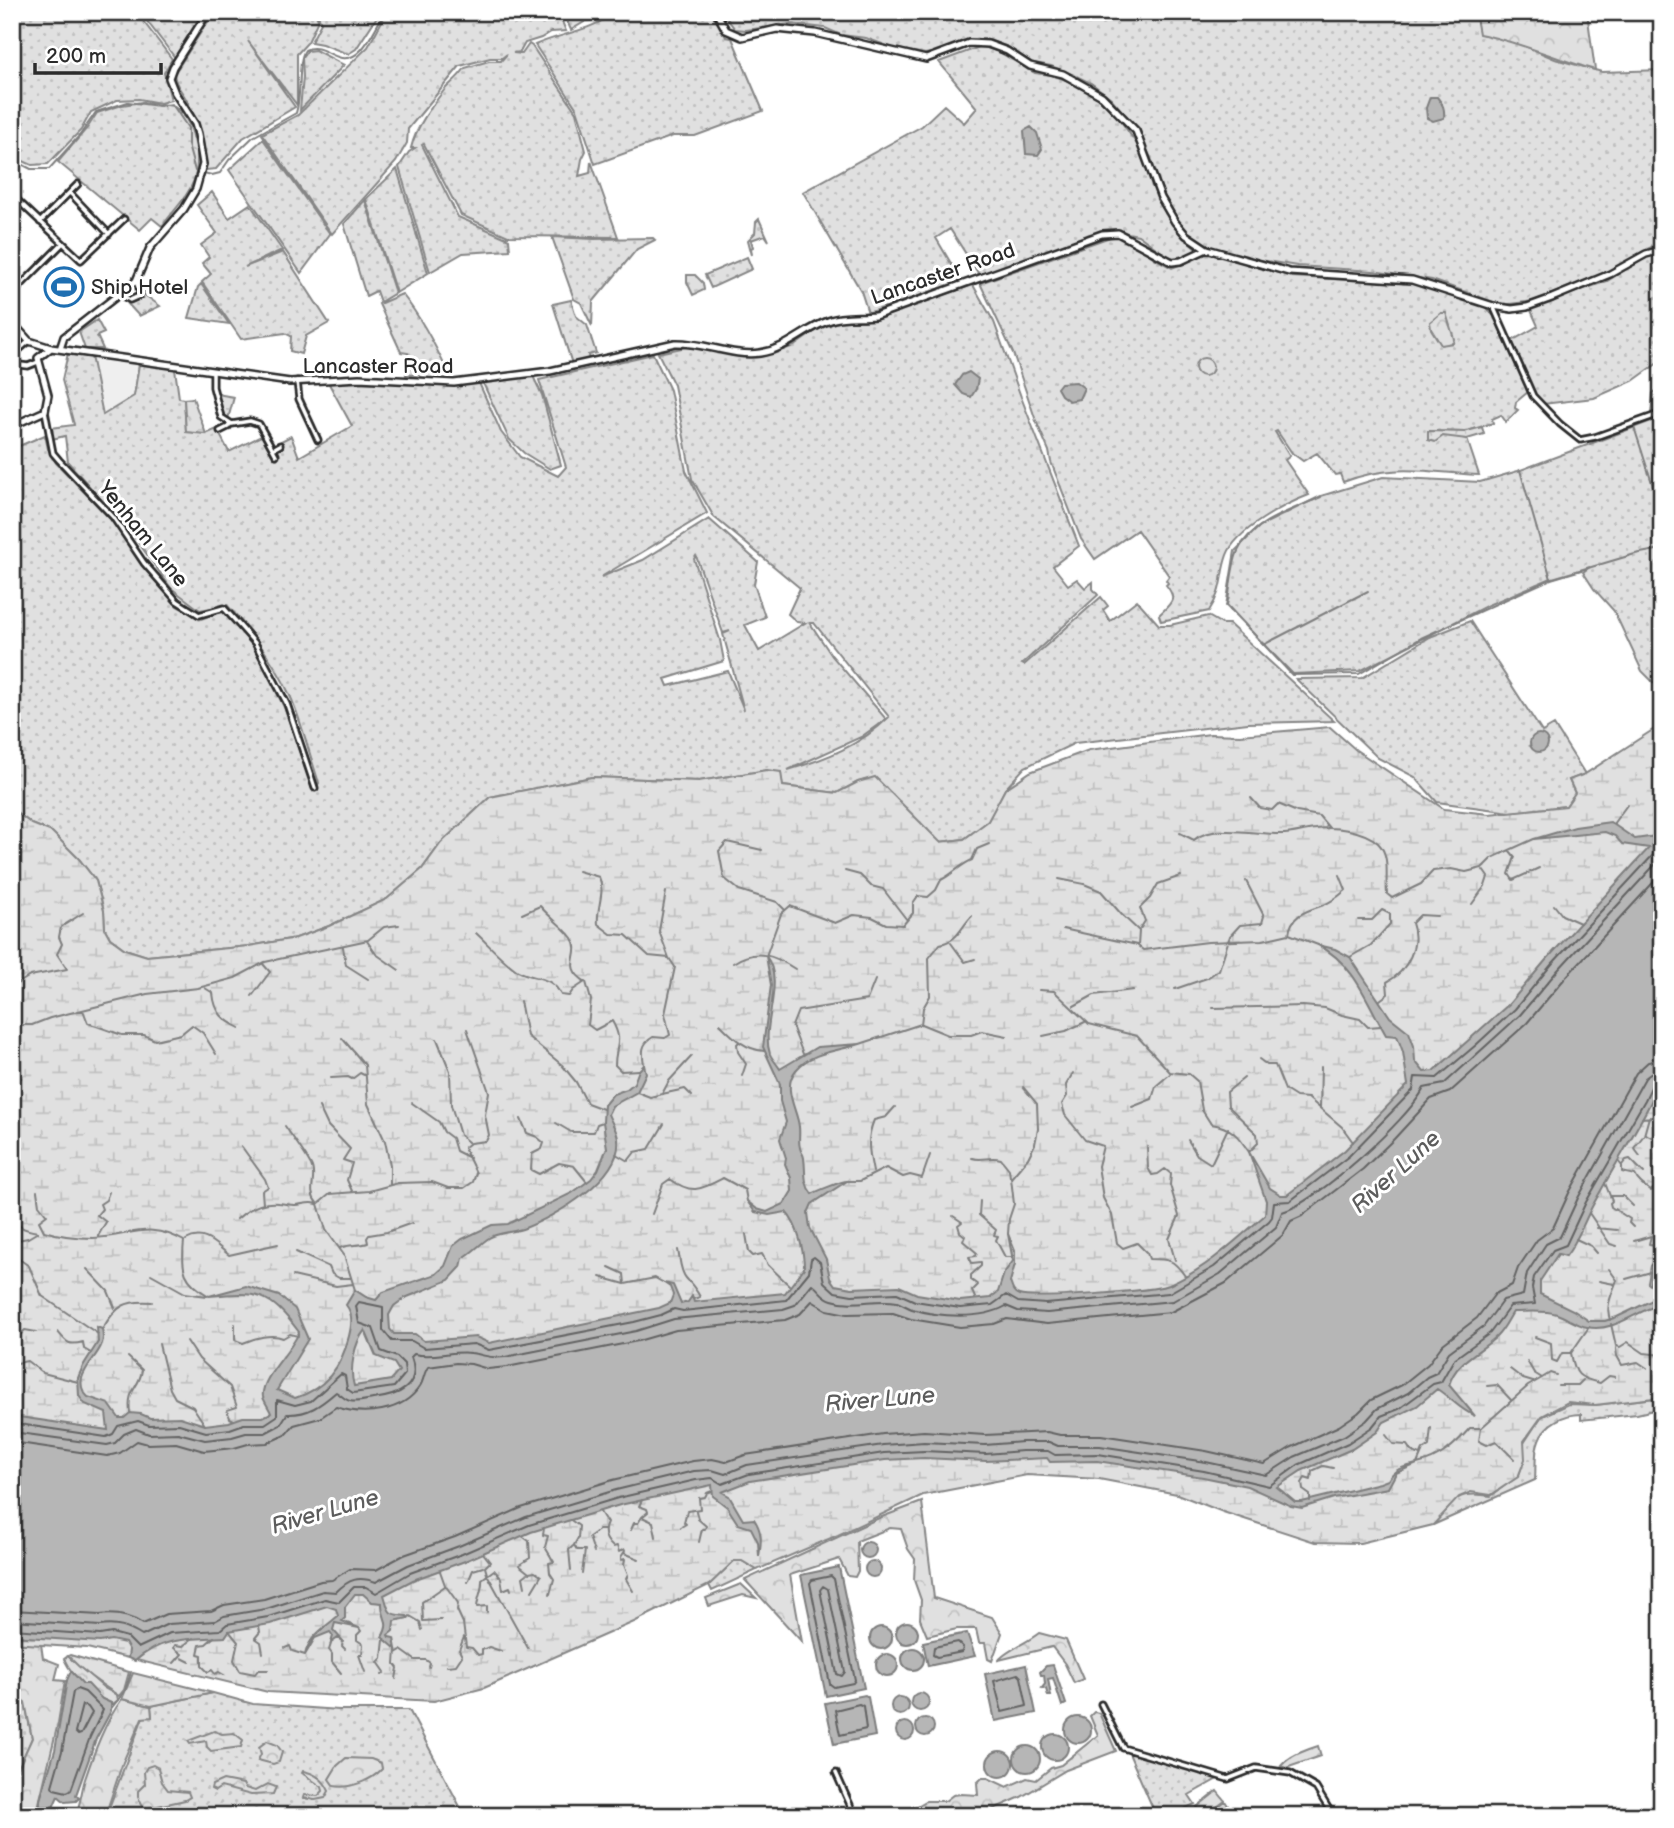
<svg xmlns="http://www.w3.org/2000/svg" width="1674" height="1828" font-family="'Balsamiq Sans',sans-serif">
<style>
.built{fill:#efefef}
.green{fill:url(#green-dots);stroke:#868686;stroke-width:2;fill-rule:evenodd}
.forest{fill:url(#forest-crowns);stroke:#868686;stroke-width:2}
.wetland{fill:url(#wetland-marsh);stroke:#868686;stroke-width:2}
.pitch{fill:#e0e0e0;stroke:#868686;stroke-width:2}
.water{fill:#b6b6b6;stroke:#7e7e7e;stroke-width:2;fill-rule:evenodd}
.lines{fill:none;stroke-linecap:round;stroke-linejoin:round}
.shore{stroke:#636363;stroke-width:2}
.stream{stroke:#7e7e7e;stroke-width:2}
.minor-casing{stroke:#2b2b2b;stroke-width:9}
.tertiary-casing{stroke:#2b2b2b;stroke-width:10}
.minor{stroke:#fff;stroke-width:3.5}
.tertiary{stroke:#fff;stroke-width:5}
.labels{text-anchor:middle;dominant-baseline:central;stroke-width:6;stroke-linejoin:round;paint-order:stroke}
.street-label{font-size:21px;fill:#2b2b2b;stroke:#fff}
.poi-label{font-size:21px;fill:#2b2b2b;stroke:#fff;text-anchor:start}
.water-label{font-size:23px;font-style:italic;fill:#5c5c5c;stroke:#fff}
</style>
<defs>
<pattern id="green-dots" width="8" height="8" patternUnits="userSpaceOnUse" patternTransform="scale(1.75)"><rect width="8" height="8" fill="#e0e0e0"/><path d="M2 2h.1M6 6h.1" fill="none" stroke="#c0c0c0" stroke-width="1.8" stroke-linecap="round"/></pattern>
<pattern id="forest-crowns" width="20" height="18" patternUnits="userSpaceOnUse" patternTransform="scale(1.75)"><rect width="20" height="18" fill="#e0e0e0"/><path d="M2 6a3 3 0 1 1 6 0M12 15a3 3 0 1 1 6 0" fill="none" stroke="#c0c0c0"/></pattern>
<pattern id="wetland-marsh" width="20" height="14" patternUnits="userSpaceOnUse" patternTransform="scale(1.75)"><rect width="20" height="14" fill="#e0e0e0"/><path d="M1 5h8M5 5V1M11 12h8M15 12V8" fill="none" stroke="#c0c0c0"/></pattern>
</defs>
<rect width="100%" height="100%" fill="#fff"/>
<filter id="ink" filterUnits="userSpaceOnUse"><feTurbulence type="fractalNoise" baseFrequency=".0143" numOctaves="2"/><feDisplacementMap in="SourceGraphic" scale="14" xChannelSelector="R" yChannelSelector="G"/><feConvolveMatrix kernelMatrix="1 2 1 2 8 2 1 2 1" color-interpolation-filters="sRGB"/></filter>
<g filter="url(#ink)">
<path class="built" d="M91 356 175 369 179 398H193L206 434 104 420Z"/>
<path class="green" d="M12 12H136L172 59 164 73 171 100 160 103 139 99 117 100 91 112 81 130 48 164 32 165 12 156Z
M140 12H204L176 59Z
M214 12H315L318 20 308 42 297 54V105L248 41 295 107 243 138 216 169 206 170C206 144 199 122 186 99 181 90 175 85 174 74Z
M317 12H380L356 49 348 54 322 44 311 42 321 23Z
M387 12H558L566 31 551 32 541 38 525 43 520 52 513 53 522 54 529 44 532 46 576 112 586 151 582 159 579 176 590 173 591 161 618 237 508 236 461 215 424 144 422 145 458 217 509 239 510 250 463 253 430 272 399 167 409 152 415 148H411C416 127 431 107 445 89 452 82 459 77 465 68L489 61H501L507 54 502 58H490L460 66 408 129 407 143 396 162 332 234 262 134 298 115 368 47Z
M563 12H609L605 17 586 21 571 30Z
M613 12H713L726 37 732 38 763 111 695 136H673L595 164 577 109 535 45C558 34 597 30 613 12Z
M722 12H1475L1480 34 1511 40 1555 59 1602 72 1662 70V246H1653L1612 270 1534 301 1502 305 1432 280 1373 271 1297 266 1254 259 1205 246 1183 228 1162 192 1151 158 1137 129 1111 98 1091 83 1074 75 1051 66 1029 62 1005 46 985 39 969 40 944 51 925 54 893 48 866 38 841 35 825 28 790 24 746 30 735 29Z
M982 46 999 52 1035 73 1052 75 1074 83 1096 96 1116 114 1143 153 1160 201 1171 220 1184 237 1198 250 1180 259H1171L1138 235 1112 230 1083 238 980 276 950 229 936 238 962 282 868 313 861 291 803 192 922 126 944 105 964 123 977 108 939 62Z
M315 50 344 65 300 110 303 77 302 58 307 51Z
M142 102C151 104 168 103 174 107 185 113 191 127 194 139 205 181 186 195 162 226L152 218 140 230 58 162 88 127 97 113 122 105Z
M263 139 330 234 301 273 229 170Z
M397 169 428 273 396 293 366 199Z
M212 192 229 218 250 204 282 250 245 267 283 252 329 323 306 336 301 354 290 351 291 336 285 333 241 339 202 282 211 274 202 263 209 257 201 245 217 233 197 205Z
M365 200 395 293 380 302 376 291 366 296 344 224Z
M759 219 769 241 765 235 751 240 753 247 751 248 752 255 748 240 755 233 756 222Z
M1113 236 1134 240 1154 258 1172 268 1206 254 1222 256 1292 277 1411 283 1460 297 1485 307 1494 316 1528 392 1516 402 1515 408 1518 410 1506 422 1501 415 1492 419 1493 423 1464 432 1428 431 1467 439 1479 475C1428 472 1392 463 1343 482L1340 474 1335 475 1317 453 1303 461 1292 453 1277 431 1275 432 1290 456 1285 460 1309 495C1285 504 1236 530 1227 555 1219 577 1224 588 1209 611L1161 621 1159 615C1171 603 1178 600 1166 585L1168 583 1166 580 1169 576 1137 530 1095 559 1081 539 1051 462 1049 451 1036 421 1013 353 980 283Z
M552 237 594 239 653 238 655 240 637 249 593 302 592 326 581 303 574 299Z
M1657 254H1662V360L1633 381 1594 398 1543 404 1534 393 1510 342 1538 326 1530 308 1607 281 1647 256Z
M747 257 752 269 711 288 705 275Z
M687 275H695L703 283 704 290 693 295 687 282Z
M201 284 229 324 189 318 198 287Z
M973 285 994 322 1021 397 1079 546 1053 566 1068 585 1077 579 1085 588 1093 582V589L1098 595 1022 664 1024 665 1101 597 1108 606 1103 610 1110 621 1137 600 1159 625H1170L1208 616 1222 624H1229L1334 721 1248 723 1075 743 1025 767 1005 789 989 821 964 839 939 842 875 778 858 782 837 793 783 786 767 770 699 781 592 777 490 797 441 843 422 869 387 899 329 926 296 938 249 946 147 956 125 949 110 938 105 929 104 911 96 881 79 859 52 832 32 824 12 809V449L45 435 48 449 56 463 113 522 177 606 201 619 223 611 253 645 284 707 313 791 319 783C310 756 303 727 292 700 277 665 253 633 227 605L200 610 171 588 135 538 68 462 65 436 52 439 50 428 74 425 62 380 68 353 91 356 103 415 134 396 139 364 175 369 179 398 184 399 186 431 206 434 217 429 229 452 263 435 274 458 279 455 278 450 283 447 281 441 291 436 299 457 352 426 328 382 479 383 501 432 520 457 558 476 566 467 539 380 653 354 670 390 686 471 707 513 601 577 643 560 709 519 758 562 754 584 765 617 745 625 759 651 805 623 797 622 788 614 800 588 714 517 692 479 674 385 658 353 696 345 733 356 773 353 794 346 821 327 835 321H865ZM696 556 723 633 730 631 723 634 744 710 728 671 668 686 665 679 724 661 720 640 694 559ZM810 623H814L889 717C861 745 826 759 788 770L861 737 886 719 832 656Z
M142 293 160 306 139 316 128 304 137 300Z
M402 294C422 319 435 344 448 373L406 375 408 353 401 352 379 304Z
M571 300 576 316 587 325 596 353 588 355 589 360 572 364 553 304Z
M97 320 104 333 97 336 103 349H85L79 332Z
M533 376 542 395 561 465 550 469 524 453 509 439 482 381Z
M1662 387V410L1651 414 1653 393Z
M217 394 234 397 228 419 220 409Z
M1662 417V691L1642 671 1614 611 1594 589 1583 572 1590 567 1549 579 1488 605 1360 671 1293 674 1226 606 1235 551 1260 526 1321 496 1383 477 1480 482 1518 471Z
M1470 621 1542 732 1554 725 1585 774 1569 780 1575 793 1566 806 1510 812 1437 802 1415 777 1378 758 1296 679 1362 678 1430 637Z
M1662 1397V1408L1637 1414 1581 1420V1414C1565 1414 1545 1423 1539 1440 1534 1451 1536 1469 1535 1480L1433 1525C1455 1500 1455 1490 1491 1496L1519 1475 1524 1460V1443L1541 1417 1569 1404 1596 1405Z
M734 1561H742L757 1570 712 1591 709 1585Z
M213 1693 253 1704 339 1710H409L465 1816H106L143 1717H152L151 1706Z
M12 1694 25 1702 32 1738 12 1782Z
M1128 1751 1219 1778 1189 1795 1195 1804 1186 1808 1192 1816H1149L1155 1813Z
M1225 1801 1235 1816H1206Z"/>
<path class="forest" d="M1475 12H1587L1595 70C1556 59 1520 42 1479 34Z
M1441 313H1446L1454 339 1453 343 1441 345 1431 329 1430 322Z
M1195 367a9 9 0 1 1 18 0a9 9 0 1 1-18 0Z
M193 398 206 434 186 432 184 399Z
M1482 427 1484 434 1467 439 1443 436 1435 442 1428 440V431L1464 432Z
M922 1502 934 1598 992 1617 1002 1633 992 1661 988 1659 985 1643H979L976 1629H957L927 1636 920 1619 921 1600 914 1580 915 1559 908 1549 901 1529 890 1528 857 1541 858 1571 855 1577 848 1576 839 1559 790 1575 802 1642 745 1580 879 1518Z
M741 1584 756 1598 743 1595 709 1606 706 1598Z
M1039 1633 1066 1640 1083 1679 1074 1683 1065 1664 1052 1647 999 1660C1004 1652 1028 1642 1039 1633Z
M12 1644H41L43 1658 59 1664 55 1680 65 1681 58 1723 37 1812 32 1816H12V1782L32 1738 25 1702 12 1694Z
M68 1656 104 1688 117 1695 118 1700 113 1704C92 1696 74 1679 64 1659Z
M122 1699 151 1706 152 1717 142 1718 123 1762 105 1816H75C81 1804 81 1792 85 1779 94 1752 105 1722 122 1699Z
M1094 1712 1099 1713 1116 1751 1066 1770 1021 1797 978 1816H905L912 1809 926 1801H945L953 1795 961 1794 978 1795 977 1783 982 1778H988L1007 1787 1027 1778 1036 1780 1051 1768 1061 1765 1098 1735 1090 1716Z
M214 1731 222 1734 234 1733 243 1740 241 1747 211 1751 207 1747 206 1741 190 1744 188 1741Z
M267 1741 277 1745 282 1752 279 1762 273 1764 258 1760 261 1754 259 1747Z
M1318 1746 1321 1756 1286 1768 1281 1766C1290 1755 1306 1750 1318 1746Z
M346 1758 371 1759 381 1763 382 1769C371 1781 349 1789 334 1786L329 1779 337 1766Z
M153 1765 158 1768 162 1782 168 1790 188 1792 190 1797 185 1800 144 1809 138 1797V1791L145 1784 144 1772 147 1767Z
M303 1771C315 1773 324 1780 329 1791L325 1798 315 1800 303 1798 304 1795 318 1796 323 1791 322 1787 302 1773Z
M223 1780 243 1784 245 1788 255 1791 268 1784 276 1787 273 1794 251 1795 221 1787 215 1791 211 1789 212 1785Z"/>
<path class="wetland" d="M1662 724V909L1258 1283 12 1567V809L32 824 52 832 79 859 96 881 104 911 105 929 110 938 125 949 147 956 249 946 296 938 329 926 387 899 422 869 441 843 490 797 592 777 699 781 767 770 781 772 783 786 837 793 858 782 875 777 940 842 964 839 988 821 1005 789 1030 772 1089 750 1210 734 1240 735 1330 727 1356 750 1444 809 1489 814 1566 806 1575 793 1569 780 1585 774Z
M1662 969V1397L1595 1405 1568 1402 1542 1416 1524 1441 1525 1459 1518 1477 1491 1495 1471 1492 1459 1497 1433 1525 1360 1543 1315 1542 1223 1512 1177 1494 1099 1479 1027 1475 923 1495 838 1535 757 1570 742 1561H734L709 1585 634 1622 484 1688 434 1701 268 1692 87 1648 12 1643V1604L376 1550 995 1425Z
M70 1655 129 1672 124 1690 119 1696C101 1684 84 1673 68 1656Z
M133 1673 213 1693 151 1706 122 1699Z"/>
<path class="pitch" d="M66 274 76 289 62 300 51 285Z
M1217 1791 1225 1801 1204 1816 1197 1807Z"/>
<path class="water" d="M1430 97H1437C1443 104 1445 109 1444 118L1433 121 1427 118 1426 108Z
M1031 127 1037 133 1042 149 1038 155 1026 154 1024 131Z
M969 372 978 379 976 389 971 397 963 394 955 385 962 375Z
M1076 382 1084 388 1079 399 1069 401 1061 395 1057 388 1061 383Z
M1530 743a9 9 0 1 1 18 0a9 9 0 1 1-18 0Z
M1610 822 1635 839 1656 836 1662 831V1079C1643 1122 1616 1162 1594 1203 1584 1221 1578 1241 1566 1256L1558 1254 1540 1281V1294L1573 1310 1589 1321H1605L1617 1317 1659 1297 1657 1291 1648 1283 1651 1266 1661 1251 1652 1274 1651 1283 1662 1289V1307L1659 1305C1636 1311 1613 1333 1587 1327 1577 1325 1567 1318 1557 1314 1544 1310 1527 1312 1513 1312 1508 1320 1504 1329 1497 1336 1480 1353 1456 1360 1449 1385L1475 1416C1460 1410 1451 1398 1437 1389L1417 1406 1384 1422 1377 1432 1352 1449 1301 1471 1277 1487 1295 1502H1302L1380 1483 1388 1480C1395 1468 1404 1467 1417 1464L1396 1473 1388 1488 1334 1498 1302 1508 1291 1506 1247 1486 1203 1477 1097 1461 1050 1462 1047 1458 986 1461 924 1458 885 1460 750 1481 722 1492 729 1496 743 1520 754 1519C762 1531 762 1541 759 1556L758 1542 751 1528 738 1524 727 1507 713 1496 712 1485 620 1505 531 1532 465 1561 413 1580 384 1595C390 1613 386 1614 407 1616L408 1618 394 1621 393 1631 388 1635 389 1637 394 1638 396 1649 382 1637C392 1620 381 1619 382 1603L372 1602 363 1594H355L345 1607V1618L342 1621 359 1628 335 1623 333 1630 343 1641 338 1638 331 1643 333 1636 330 1632 315 1638 305 1655C309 1636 324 1628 338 1616L336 1609 327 1606 270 1624 229 1631 225 1637C190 1639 163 1636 135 1661L128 1658 129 1650 125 1643 111 1640 100 1642 12 1636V1416L108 1430 106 1413 85 1404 79 1396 78 1378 83 1366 98 1342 97 1327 102 1329C103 1335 104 1340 101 1346 94 1362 70 1379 88 1397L109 1404 119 1418H124L130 1413 141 1414 150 1418 180 1417 205 1425 229 1422 243 1417H263L271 1413C269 1408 264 1401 263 1397 260 1378 292 1351 299 1332 269 1292 258 1291 209 1296L246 1286 279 1296 295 1309 308 1339 277 1390 295 1398C325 1389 342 1366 349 1336 352 1324 353 1314 346 1305L355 1290 366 1297 376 1300 383 1292 436 1274 445 1266 453 1246 462 1239 492 1225 508 1224 572 1193 591 1179 598 1170 607 1148 603 1122 604 1105 613 1094 627 1089 634 1083 639 1070 644 1065 646 1073 637 1092 612 1106 608 1114C611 1122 618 1132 618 1139 623 1178 554 1217 525 1228 515 1232 496 1233 489 1238 480 1244 473 1252 463 1258L461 1267 449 1280 405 1298 394 1306 389 1315 390 1329 394 1334H415L424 1341 476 1337 489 1343 659 1308 670 1303 673 1295 670 1287 664 1283 673 1285 681 1304 688 1302 692 1296 694 1302 785 1293 804 1268C804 1251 798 1225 786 1212L769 1215 755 1212 747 1201 757 1209 767 1212 784 1204 792 1191 791 1178 785 1164 786 1158 780 1139 786 1122 780 1101V1084L763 1047 771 985 766 956C786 983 760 1025 770 1054 772 1059 777 1064 780 1069L817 1047 860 1044C838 1051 811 1052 796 1070 781 1088 798 1111 799 1127 800 1134 798 1141 800 1148 802 1155 803 1152 804 1158 806 1172 803 1183 812 1194 817 1191 842 1181 847 1181L812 1204 808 1213 810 1228 826 1259 830 1278 835 1285 852 1288 899 1286 917 1294 960 1301 990 1298 998 1292 1004 1273 1013 1261 1008 1234 1015 1251V1264L1010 1282C1012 1288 1013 1293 1019 1295 1035 1300 1153 1291 1169 1285 1206 1269 1235 1241 1265 1215L1266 1201 1249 1152 1270 1188 1281 1195H1287L1345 1150 1408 1085 1403 1052 1397 1036 1386 1035C1367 1002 1354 963 1318 945L1335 949 1350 957 1390 1017 1409 1032 1414 1046 1415 1061 1424 1072 1434 1071 1509 1004 1546 960 1649 848 1622 844 1615 836 1605 832 1534 839 1575 827ZM365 1330 376 1356 394 1363 399 1371 391 1380 354 1386C349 1370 354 1343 365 1330Z
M860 1550a8 8 0 1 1 16 0a8 8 0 1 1-16 0Z
M865 1569a8 8 0 1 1 16 0a8 8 0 1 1-16 0Z
M839 1567 864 1688 826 1696 801 1575Z
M896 1633a11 11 0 1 1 22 0a11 11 0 1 1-22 0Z
M870 1638a11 11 0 1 1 22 0a11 11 0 1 1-22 0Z
M967 1633 975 1656 928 1666 923 1642Z
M902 1659a11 11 0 1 1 22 0a11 11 0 1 1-22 0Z
M876 1665a11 11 0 1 1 22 0a11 11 0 1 1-22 0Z
M1026 1665 1036 1713 995 1721 985 1674Z
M1053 1665 1066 1704 1062 1706 1053 1678 1048 1679 1051 1696H1048L1046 1689 1042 1688 1045 1684 1044 1675H1041L1040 1672 1046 1666Z
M71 1671 83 1684H88L102 1699 111 1703V1711L96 1739 76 1795 79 1798 76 1801 65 1802 58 1796 52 1810 47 1812 40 1806V1800L55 1750 67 1680Z
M911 1702a9 9 0 1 1 18 0a9 9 0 1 1-18 0Z
M865 1695 868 1697 875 1736 834 1744 825 1703Z
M891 1706a9 9 0 1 1 18 0a9 9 0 1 1-18 0Z
M1065 1730a13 13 0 1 1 26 0a13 13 0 1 1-26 0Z
M916 1727a9 9 0 1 1 18 0a9 9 0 1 1-18 0Z
M896 1731a9 9 0 1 1 18 0a9 9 0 1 1-18 0Z
M1042 1747a13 13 0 1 1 26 0a13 13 0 1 1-26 0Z
M1014 1759a13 13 0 1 1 26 0a13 13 0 1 1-26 0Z
M987 1764a13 13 0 1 1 26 0a13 13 0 1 1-26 0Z"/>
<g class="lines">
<path class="shore" d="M12 1423 106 1437 113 1434 118 1426 138 1421 149 1425 179 1424 206 1432 230 1429 244 1424H265L277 1416V1400L295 1405 311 1401 341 1374 345 1376 347 1389 353 1393 394 1387 405 1374 404 1364 397 1357 381 1351 373 1328 359 1323 356 1306 359 1302 383 1307V1330L392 1341H412L424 1348 474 1344 489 1350 634 1322 661 1315 674 1309 683 1311 786 1300 809 1272 811 1259 814 1257 820 1262 824 1282 835 1292 852 1295 897 1293 915 1301 960 1308 992 1305 1006 1295 1018 1302 1046 1304 1169 1293 1214 1267 1269 1221 1272 1217 1274 1202 1290 1201 1349 1156 1413 1090 1415 1077 1437 1078 1476 1045 1515 1009 1552 964 1653 855 1655 845 1662 841
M12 1432 107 1445 115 1443 124 1434 136 1429 149 1434 178 1433 205 1440 232 1437 246 1433H265L280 1425 287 1414C308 1415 321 1405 336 1392 341 1395 345 1400 350 1401 358 1403 366 1400 373 1399 398 1396 422 1387 411 1357L414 1354C433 1359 452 1350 471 1353 487 1355 487 1359 505 1357L636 1331 674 1319 783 1309 795 1305 812 1284C819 1289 823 1298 832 1300 854 1307 876 1298 897 1302 902 1304 907 1307 912 1309 938 1317 982 1320 1006 1306L1018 1311 1047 1313 1173 1301 1220 1274 1276 1227 1282 1212C1314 1204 1409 1119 1424 1088L1444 1084 1520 1015 1558 970 1662 857
M12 1442 107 1456 120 1453 137 1441 148 1444 176 1443 204 1451 234 1448 248 1444 267 1443 285 1435 294 1425 320 1418 336 1407C363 1416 403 1413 420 1386 424 1380 424 1372 428 1367L456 1363 471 1364 488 1369 507 1367 638 1341 676 1330 785 1320 800 1314 812 1301 827 1310 847 1314 893 1313 911 1319 960 1327 994 1324 1007 1319 1047 1324 1171 1312 1226 1283 1283 1235 1291 1221 1302 1216 1363 1169 1394 1139 1431 1099 1450 1092 1527 1023 1566 977 1662 873
M831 1576 834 1579 855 1680 853 1683 834 1687 830 1684 810 1583 812 1580Z
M823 1586 828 1589 845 1672 842 1676 837 1674 820 1590Z
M12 1610 100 1615C115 1613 130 1616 143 1624L166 1614 211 1611 224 1605 264 1599 321 1581 332 1580 350 1569 376 1570 404 1555 455 1537 521 1508 613 1480 693 1461 712 1459 726 1462 745 1455 883 1434 924 1431 985 1435 1047 1432 1060 1435H1101L1206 1451 1264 1464 1290 1448 1339 1426 1358 1413 1371 1400 1402 1385 1428 1364 1443 1344 1477 1318 1495 1294 1512 1285 1518 1268 1537 1240 1553 1228 1569 1193 1636 1073 1648 1062 1662 1060
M12 1620 100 1626C117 1623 129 1628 142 1636L168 1624 215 1621 224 1616 266 1609 323 1591 336 1592C349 1579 358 1576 376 1582L408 1565 459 1546 526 1517 616 1490 694 1471 712 1470 725 1474 747 1465 883 1445 924 1442 985 1445 1022 1442H1049L1058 1446H1100L1206 1462 1266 1475 1294 1457 1344 1436 1366 1421 1377 1409 1408 1393 1427 1377 1436 1373 1449 1352 1484 1326 1503 1300 1523 1295 1527 1273 1546 1244 1560 1237 1578 1198 1645 1078 1653 1072 1662 1070
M12 1629 100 1635 112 1633 127 1637 138 1648 170 1633 220 1630 227 1624 268 1617 325 1599 339 1602 354 1587H366L376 1593 410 1573 462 1554 529 1525 618 1498 696 1480 712 1478 722 1484 749 1474 884 1453 924 1451 986 1454 1022 1451H1048L1055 1455 1098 1454 1204 1471 1269 1486 1298 1465 1348 1443 1372 1427 1381 1416 1399 1409 1433 1384 1441 1382 1454 1359 1490 1333 1510 1306 1535 1304 1532 1288 1534 1277 1553 1250 1566 1245 1586 1202 1645 1100 1653 1083 1662 1079
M958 1642 963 1647 962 1652 937 1657 933 1655 934 1647Z
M1018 1674 1021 1677 1027 1706 1002 1712 994 1681Z
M77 1689 85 1692 103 1710 90 1737 71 1790 67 1792 54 1789 52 1786 62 1751 73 1692Z
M859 1704 863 1706 866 1729 840 1735 835 1710Z
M82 1705 88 1707 92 1713 81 1734 78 1735 75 1732Z"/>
<path class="stream" d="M12 159 31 169H49L80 135 96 112 128 102 159 106 172 104 188 128V145L195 171 212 175 220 173 229 160 253 137 296 113C302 95 297 61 305 50 326 40 339 73 361 50 371 40 377 24 385 12
M1634 427 1662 514
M1520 470 1551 579
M1321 497C1295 509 1251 521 1238 551 1231 566 1231 588 1227 605L1292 675 1359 674 1421 638 1551 579 1635 554 1662 549
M1263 645 1368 591
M1662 796V798
M1251 798 1260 808 1272 810 1278 804 1297 812 1319 816 1329 828
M1613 824 1627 805
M1180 833 1194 840C1212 824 1255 834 1278 834 1291 835 1303 830 1316 829 1334 826 1364 830 1378 843 1391 856 1385 877 1387 894L1392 898 1421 884 1433 871 1451 869 1466 872 1482 868 1492 858 1534 839
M762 850 727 842 719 851 724 878 739 890 777 902 785 910
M1510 851 1515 857 1509 874 1513 880 1539 868
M578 871 599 877C606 892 596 908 598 924L611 934 626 935 649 956 669 958 675 967 665 1014 670 1035 665 1038 653 1037C641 1044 642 1052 644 1065
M845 871 860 875 871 886 883 889 907 920
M1059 879 1084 884 1101 891 1122 915 1139 931 1138 946 1143 950 1208 942 1263 940 1289 934 1318 945
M666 892 659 931 669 958
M1472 904 1485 886 1488 877 1483 870
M1554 905 1562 915 1580 923
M522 914 540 906C549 917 564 927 572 938 583 955 560 966 586 982L591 1000 588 1025 595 1030 612 1021C624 1042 615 1045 615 1065L621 1071 639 1070
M1063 929 1137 945
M1140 929 1145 921 1140 908 1150 898 1158 884 1181 876
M476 933C488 944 505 963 518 971 535 980 551 975 561 995L569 996 573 990 585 982
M1289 934C1291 915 1306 911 1321 906 1330 903 1339 896 1346 890L1340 875
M367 941 376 954 399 970
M951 943 965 962 975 959
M343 947 346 965 368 979
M766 956 781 914 790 906 835 923 854 915 872 917 886 924 903 925 913 913V903L918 896 928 897 936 890 941 880C953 874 960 865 972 860L977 849 989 844
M1350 957 1371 945 1390 924V914L1382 910 1372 920H1358
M733 963C756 948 774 955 795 969
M12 987 30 976 67 969 57 954 62 944 59 937 61 927 83 913
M205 988 213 993C215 1013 223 1020 240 1028
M1175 989 1207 978 1219 970 1230 936 1240 925 1262 923 1264 916 1246 881
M1039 990 1054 991 1089 1024 1137 1036 1170 1072 1189 1074 1197 1081 1202 1110 1211 1124C1231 1127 1238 1135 1249 1152L1258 1143 1257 1134 1228 1106 1227 1092 1244 1078
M252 996 270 972 263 964
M1380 1000 1388 994 1387 982C1408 971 1420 945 1412 923L1420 915 1437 916
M520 1001 527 1036 562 1065 576 1082 587 1103 603 1109
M1074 1006 1094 995 1133 990
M1213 1008 1303 1006 1325 1008 1342 1015 1360 1019 1368 1027 1381 1026
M83 1010 88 1023 122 1035H144L155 1040 181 1034 192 1025 203 1033 216 1054
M12 1017 21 1025H32L50 1018 147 994 198 988 235 978 265 962 368 940 384 927 399 925
M720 1024C733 1037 744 1049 764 1051
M921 1024 923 1008 930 996 929 958 940 944C958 941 960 928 972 916
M1043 1036 1066 1031 1085 1022
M342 1038 365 1065 368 1104 385 1141 390 1165V1185
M437 1039 450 1071 451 1105 460 1135 468 1142
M739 1042 737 1044 738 1052 746 1064 742 1076
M860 1044 921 1024 948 1035H971L982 1031 1007 1036
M803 1054 792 1026 798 1011 867 1000 875 980
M1259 1059 1267 1065H1275L1285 1090 1296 1097 1308 1098 1342 1127 1353 1142
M1073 1073 1066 1085 1067 1096 1062 1104 1065 1115 1085 1140 1103 1146 1098 1166 1103 1198 1112 1215 1117 1243 1123 1248 1137 1243 1147 1253 1149 1259C1170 1259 1173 1259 1185 1276
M12 1074 21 1078
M331 1078 348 1077 352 1079 360 1073 364 1075
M637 1092 650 1097 662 1094 669 1081 692 1056
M662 1094 685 1089 692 1096
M412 1103 439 1122 444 1132 452 1138 456 1151 470 1158
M319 1107 328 1126 350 1149 343 1160 352 1163 347 1180 352 1191
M1132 1107 1152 1099 1156 1086 1170 1074
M1320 1108 1321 1067
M1655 1117 1662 1123
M1642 1118 1662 1116
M521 1119 527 1133 537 1137 544 1143 542 1149 532 1154 531 1170 539 1174 559 1163 574 1166 587 1182
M556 1123 571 1132H594L597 1124 603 1122
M285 1126C293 1138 304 1152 311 1165 318 1178 306 1191 317 1203
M1646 1134 1661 1143 1662 1149
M1188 1140 1197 1155 1211 1164 1228 1128
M242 1147 265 1179 268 1187 262 1191 263 1204
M1147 1147 1148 1168 1152 1175 1158 1174 1165 1169 1171 1174 1170 1185 1179 1216 1169 1239 1175 1260
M616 1154 628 1161 635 1152 649 1149 664 1124
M1640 1156 1634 1148 1644 1135 1649 1117
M972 1158C982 1161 990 1156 1001 1159L1009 1169 1010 1177
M1618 1161 1622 1166V1172L1635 1175C1638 1182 1644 1186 1651 1191L1654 1188 1657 1192
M1622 1165 1626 1160 1630 1159 1644 1173
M1661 1168H1662
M873 1172C869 1152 866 1139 874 1120L886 1117 895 1107
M847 1181H860L886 1168 903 1177 910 1175 922 1178 930 1155
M1605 1183 1612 1201 1610 1203 1611 1207 1630 1219 1629 1223 1633 1227
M37 1191 39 1205 47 1215 39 1221 44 1231C60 1236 77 1238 93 1238 131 1237 147 1220 184 1241 181 1270 183 1281 209 1296
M1611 1196H1623L1633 1206
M12 1200 16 1210 12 1213C19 1228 21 1229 38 1232L28 1238 12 1241
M980 1201 979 1215 996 1230 994 1235 998 1236 996 1240 1005 1257H1012
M1589 1213 1610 1244 1617 1246
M652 1214 663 1184 670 1179C692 1195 700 1190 723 1178L745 1190 747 1201
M953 1216 962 1222 958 1225 960 1232 965 1236 963 1241 977 1253 976 1256 969 1257 972 1263 981 1262V1266L971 1275V1280L978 1285 972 1291 975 1298
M237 1219C248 1209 261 1201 278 1203 283 1203 289 1205 295 1205 304 1205 308 1201 317 1204
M1662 1224V1230
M1597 1228 1617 1230
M746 1234 749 1252 753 1256 762 1254 768 1265 789 1285
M1008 1234 1009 1219 1014 1204 1011 1178 1028 1158 1035 1144 1038 1129 1037 1104 1023 1087
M98 1236 106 1222 97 1215 102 1209 100 1204 106 1200 109 1192
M1576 1239 1591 1246 1597 1253
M186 1240C204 1230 215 1244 229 1255L278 1244
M1634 1241 1651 1236 1649 1244 1662 1246
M340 1248C349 1244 358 1246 368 1243L367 1238 369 1235 387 1232 412 1223
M678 1250C680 1259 680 1271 686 1278 692 1285 696 1289 700 1297L693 1299
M296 1252 329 1267 332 1274 339 1278H351
M12 1254 29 1266 42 1296 98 1334
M609 1267 624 1274 625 1284
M87 1269 108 1291 115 1308
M1609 1269 1617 1280C1612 1293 1605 1307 1610 1320
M151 1274 185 1293 207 1296
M293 1276 336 1286 353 1284
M600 1277 625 1284 655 1278 664 1283
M1626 1279 1651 1272
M1599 1281 1614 1284
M355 1290 344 1255 326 1230 318 1204 330 1194 369 1191 398 1183 432 1182 448 1188H464L473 1182 476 1173 464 1148 470 1143 486 1141 489 1135 485 1115 489 1092 467 1029
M235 1324V1340L243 1343C254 1338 272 1333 283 1338L290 1334 298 1336
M1611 1324 1616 1346 1620 1347 1628 1342 1644 1353 1662 1355
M1589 1327 1571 1353C1575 1375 1578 1378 1600 1383L1609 1376 1615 1377
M103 1328C116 1306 125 1300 152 1302
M58 1332C67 1343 69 1346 83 1342L84 1349 91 1353
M1535 1337 1551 1343 1552 1360 1557 1362 1562 1353H1571
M187 1341 199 1359 230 1387 237 1407 227 1410 230 1418 234 1420
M12 1343 25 1330 36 1332
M159 1344 170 1389 175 1398 193 1407 205 1425
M1616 1348 1617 1356 1622 1365 1638 1362 1647 1368
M128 1357 142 1370C139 1390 127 1387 130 1413
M12 1364 27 1361 43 1373 78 1382
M1510 1369 1523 1379 1533 1382
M1542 1378 1550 1373 1556 1375
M1558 1385H1578L1583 1380
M1487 1386 1497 1385 1511 1400
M1431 1428 1429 1446 1423 1450 1417 1464C1440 1459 1455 1445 1470 1428H1481L1528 1386 1542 1378 1534 1373 1527 1361
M1481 1428 1479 1441 1487 1445 1496 1441 1514 1459
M1386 1435 1393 1444 1407 1445 1411 1451 1420 1455
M642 1500 639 1506 647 1509 648 1512 642 1517 653 1522 656 1537
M1310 1501V1495L1303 1490 1302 1483 1305 1478 1311 1480 1312 1471 1323 1466 1333 1468
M696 1511 698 1519 706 1526 705 1529H702L699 1542
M600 1512 607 1523C602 1533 606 1541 613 1547L617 1546 619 1552 624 1549 625 1551 621 1557V1560L625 1559 624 1565 628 1575 626 1579 633 1591
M572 1521 579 1526 578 1538 574 1545 577 1550H585L582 1574
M681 1527 686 1524 684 1522 687 1511 700 1509 699 1498 705 1497 707 1493 712 1491
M544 1528 543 1535 548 1536 545 1547 554 1562 549 1563 550 1573 554 1579 550 1594
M631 1530 634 1523H638L642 1517
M522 1536 529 1541 530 1558 519 1565 529 1573 535 1572 541 1576 532 1591
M594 1552 589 1537 599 1530H605
M483 1553 490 1562 485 1567 487 1574 528 1648
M624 1553 639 1559
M440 1571 445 1585 458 1603 457 1610 463 1623 466 1647 472 1648 478 1655 482 1654V1650L489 1647 501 1651
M571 1571 569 1550 573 1546
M468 1582 473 1570 483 1567
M525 1587 523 1577 527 1574
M487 1612V1606L477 1607C478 1596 483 1589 482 1579L494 1570 501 1578 503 1590 510 1587 511 1590
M408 1618 410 1616 420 1622 422 1630
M441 1620 423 1621 422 1602 445 1586
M259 1626 260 1632 255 1638 261 1642 263 1653
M359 1628 361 1631 357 1635V1640L363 1644 362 1655H359L365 1672
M229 1631 238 1642 234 1660 240 1671 255 1674 258 1670H268
M214 1637 206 1644 200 1645 198 1654 202 1655V1666L208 1672 212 1670 215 1674 219 1672 224 1675
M343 1641 342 1646 345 1649
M331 1644 329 1650 332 1654V1662L341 1673
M285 1648 290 1646 292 1651 305 1655
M396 1649 395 1664 398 1668 396 1679
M396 1653 401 1650 415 1660H426L430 1663 429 1667
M182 1658 190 1662
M174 1663 182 1654 174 1648 175 1645 183 1646 193 1638
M447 1666 456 1665 462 1656 459 1650 464 1637
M382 1675 385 1672 378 1662 382 1658 384 1640
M110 1710 125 1691 131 1672"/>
<g class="minor-casing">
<path id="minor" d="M70 193 109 234
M12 195 81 260 124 219
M40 222 78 184
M12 294 62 244
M121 295 130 300 139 296 140 292 136 281
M1493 306 1533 396 1560 424 1580 440 1595 437 1662 413
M14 354 28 342
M12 364 28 366 38 362
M213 371V387L221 417 232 424 250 421 259 424 276 455
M297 381 299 399 318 440
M45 411 53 453 59 460 113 517 144 563 177 601 199 615 224 608 255 643 287 704 315 788
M220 431 228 427 230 424
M273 449 280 445
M1101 1704 1123 1748 1228 1779 1256 1768 1290 1773 1316 1788 1333 1816
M836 1773 855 1816"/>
</g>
<g class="tertiary-casing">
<path id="tertiary" d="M716 12 726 30 742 37 777 29 815 33 926 59 969 43 988 44 1007 51 1030 66 1063 74 1102 96 1136 131 1161 198 1175 222 1186 235 1207 249 1289 272 1412 280 1493 306 1512 309 1527 307 1552 298 1610 274 1646 254 1662 250
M12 322 29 341 51 348 290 382 359 378 454 383 550 371 675 343C704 342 732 357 760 353 787 349 803 330 828 321 843 315 860 318 875 316L1102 234 1118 233 1172 262 1181 261 1207 249
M60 349 64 337 136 281 150 248 184 209 196 189 203 164 198 134 195 124 175 93 169 78 173 67 208 12
M12 426 45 411 48 395 38 358 51 348"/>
</g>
<use href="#minor" class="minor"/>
<use href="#tertiary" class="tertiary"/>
</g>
</g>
<defs>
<g id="stadium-ring" transform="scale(2.0125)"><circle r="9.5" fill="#fff" stroke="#1f6fb2" stroke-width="1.5"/><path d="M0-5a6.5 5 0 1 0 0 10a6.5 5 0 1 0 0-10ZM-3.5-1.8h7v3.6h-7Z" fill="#1f6fb2"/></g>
</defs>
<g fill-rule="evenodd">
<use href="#stadium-ring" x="64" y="287"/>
</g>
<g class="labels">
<g class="street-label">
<text transform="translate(943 274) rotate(-19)">Lancaster Road</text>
<text x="378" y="366">Lancaster Road</text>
<text transform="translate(143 534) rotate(51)">Yenham Lane</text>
</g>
<g class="poi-label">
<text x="91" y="287">Ship Hotel</text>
</g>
<g class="water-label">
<text transform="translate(1396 1172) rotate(-42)">River Lune</text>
<text transform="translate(880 1400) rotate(-5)">River Lune</text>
<text transform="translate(325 1512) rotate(-16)">River Lune</text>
</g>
</g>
<rect width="1674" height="1828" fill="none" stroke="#fff" stroke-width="42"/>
<rect x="21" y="21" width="1632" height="1786" fill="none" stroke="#2b2b2b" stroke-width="2.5" filter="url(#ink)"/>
<path d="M35 63v10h126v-10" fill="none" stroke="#2b2b2b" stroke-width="3.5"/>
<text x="46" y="63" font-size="21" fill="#2b2b2b" stroke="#ffffff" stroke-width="5" paint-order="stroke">200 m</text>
</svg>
